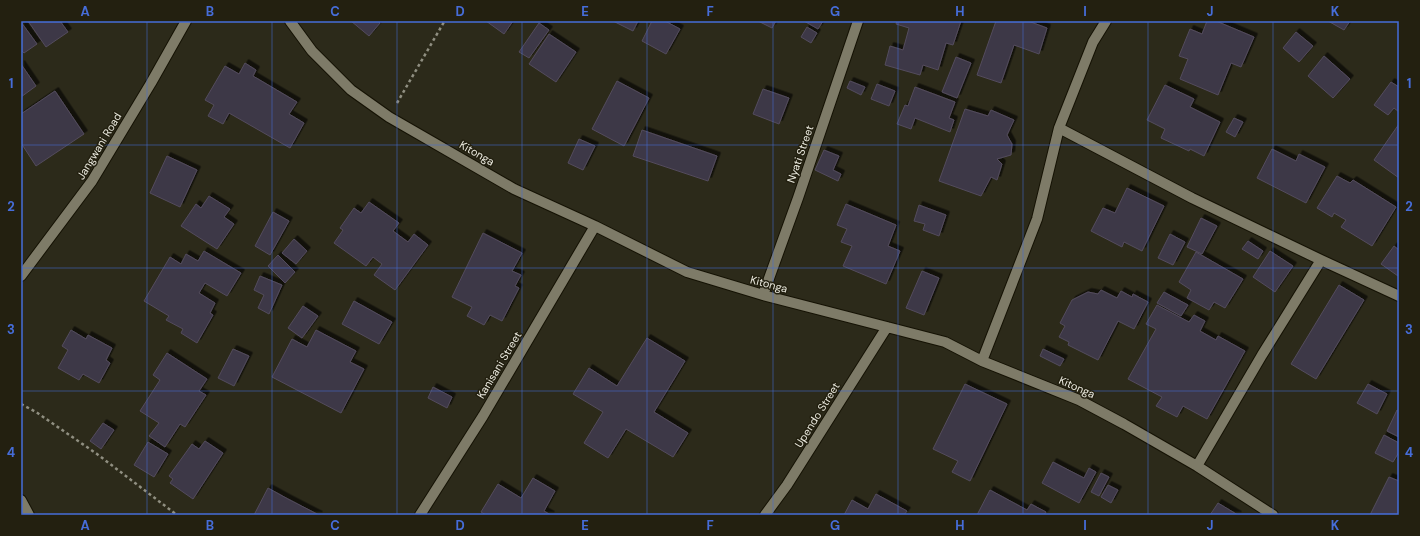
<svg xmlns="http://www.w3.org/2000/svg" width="1420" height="536" font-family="'DM Sans',sans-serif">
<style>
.building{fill:#3e3747;stroke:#534c5d;filter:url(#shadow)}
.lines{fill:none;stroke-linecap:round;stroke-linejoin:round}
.minor-casing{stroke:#151204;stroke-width:12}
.path{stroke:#908f81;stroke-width:2.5;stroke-dasharray:3 3;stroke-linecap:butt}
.minor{stroke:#7e7b68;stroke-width:10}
.grid{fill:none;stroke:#466dd9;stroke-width:1;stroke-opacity:0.55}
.labels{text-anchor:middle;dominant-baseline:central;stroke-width:3;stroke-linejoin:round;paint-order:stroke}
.street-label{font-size:11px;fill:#eae9de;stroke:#232010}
.neatline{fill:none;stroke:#466dd9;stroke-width:1.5}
.grid-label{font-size:13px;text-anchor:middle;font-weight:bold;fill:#466dd9}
</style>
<defs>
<filter id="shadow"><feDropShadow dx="3.5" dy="-3.5" stdDeviation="0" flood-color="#0009"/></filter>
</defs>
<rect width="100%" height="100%" fill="#2c2a1a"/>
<path class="building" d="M28 21H60L68 32 46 47Z
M351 21H378L380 23 369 36Z
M486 21H513L504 34Z
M613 21H638L633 31Z
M652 21H665L680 29 666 54 642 41Z
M758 21H776L772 28Z
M804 21H823L818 29Z
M897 21H961L953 45 946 43 938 70 923 65 920 75 885 65 890 46 903 50 909 28 896 24Z
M996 21H1028L1047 28 1039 54 1014 45 1001 83 977 75Z
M1207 21H1216L1254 37 1241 67 1231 63 1218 95 1180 79 1188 59 1179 56 1190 29 1202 34Z
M1328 21H1350L1344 30Z
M21 22 37 44 24 53 21 50Z
M539 23 549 30 529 58 519 52Z
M807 27 817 33 811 43 801 37Z
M1296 32 1313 46 1299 62 1283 48Z
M549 34 576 52 556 82 529 64Z
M1324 56 1350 79 1333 98 1308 76Z
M956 57 971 63 957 98 942 92Z
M245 63 256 70 253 76 297 102 289 114 304 123 290 148 229 113 223 124 208 116 214 105 205 100 225 66 239 74Z
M21 64 36 86 21 97Z
M617 81 649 98 624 146 592 129Z
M850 81 865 87 861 95 847 88Z
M1391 82 1399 87V112L1394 108 1388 115 1374 105Z
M877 84 895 91 889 106 871 99Z
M1165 85 1194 99 1190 107 1220 122 1204 156 1190 149 1189 151 1161 138 1165 129 1147 120Z
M915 87 955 102 949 118 954 120 950 132 915 118 911 129 897 124 905 105 908 106Z
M763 89 789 98 779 124 753 114Z
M55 91 84 134 36 166 21 143V114Z
M965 109 988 116 991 110 1014 120 1007 135 1012 144 1011 155 997 159 1002 164 997 180 991 177 981 196 939 181Z
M1234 118 1243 122 1235 137 1226 132Z
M1399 124V178L1374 160Z
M642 130 717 156 708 181 633 156Z
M579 139 595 146 583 170 568 163Z
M1272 149 1296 161 1299 154 1325 167 1306 203 1257 178Z
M824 150 839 156 833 170 841 174 838 181 815 170Z
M167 156 197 170 180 207 150 193Z
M1337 176 1350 183 1353 180 1396 207 1372 246 1341 227 1346 220 1334 213 1332 217 1317 208Z
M1127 188 1164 206 1142 251 1124 242 1122 247 1091 231 1103 208 1115 213Z
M209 196 230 209 224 217 234 224 217 249 181 226 196 204 201 208Z
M369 202 399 223 393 231 408 242 414 234 428 245 395 290 374 275 382 264 373 257 366 266 334 243 343 230 340 228 354 208 361 213Z
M846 204 896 225 888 246 900 251 886 284 843 266 852 246 841 242 847 229 837 225Z
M919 205 946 215 939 236 923 230 925 224 914 221Z
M273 212 289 221 270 255 255 246Z
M1201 218 1217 226 1202 254 1187 247Z
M483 233 522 253 512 271 521 275 515 286 519 288 502 321 490 315 484 325 467 316 472 307 452 297Z
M1170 234 1185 242 1173 265 1158 258Z
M294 239 307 251 296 264 282 253Z
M1248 241 1263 251 1258 259 1242 249Z
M1394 246 1399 250 1398 276 1381 264Z
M204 251 241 273 227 296 205 283 199 293 215 303 210 313 213 315 197 343 181 333 183 329 166 320 169 316 144 301 170 257 181 264 186 254 198 261Z
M1270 251 1293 266 1275 292 1253 277Z
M1196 252 1243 279 1225 308 1214 302 1209 310 1187 298 1191 290 1179 282Z
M278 255 295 272 285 283 268 266Z
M922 271 939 278 924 315 906 308Z
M260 276 282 285 269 314 258 308 264 295 254 290Z
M1339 285 1364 300 1316 379 1291 364Z
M1101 290 1117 298 1121 291 1132 297 1133 294 1148 302 1134 329 1118 321 1098 360 1068 345 1069 342 1059 337 1065 326 1060 323 1072 300 1088 292 1098 294Z
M1164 292 1188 305 1181 316 1157 303Z
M354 301 392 322 379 344 342 324Z
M1157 305 1189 322 1194 315 1205 321 1200 331 1216 340 1218 336 1245 351 1207 419 1183 406 1177 417 1156 406 1162 397 1128 379 1156 329 1146 324Z
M303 306 318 316 302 338 288 328Z
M71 330 86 339 88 335 112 348 106 360 110 363 99 383 83 374 79 380 58 368 68 350 62 346Z
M316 330 356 351 350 362 364 369 341 413 272 377 292 339 307 347Z
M647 338 685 361 654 412 688 433 673 457 626 429 608 458 584 443 603 412 573 394 589 368 617 386Z
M233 349 249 356 234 386 218 378Z
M1043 349 1064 359 1060 366 1040 356Z
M167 353 207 379 199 391 206 395 185 427 180 424 165 447 149 436 159 423 140 411 160 380 153 375Z
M965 384 1007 404 970 481 952 472 958 461 933 449Z
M1368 384 1387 394 1377 414 1357 403Z
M433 387 452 397 447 408 428 398Z
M1397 410 1399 411V437L1387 431Z
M103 423 114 430 101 449 90 441Z
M1384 435 1399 443V452L1393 462 1375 453Z
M205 441 223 453 193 499 170 483 173 479 169 476 192 444 199 449Z
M148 442 168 454 154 477 134 465Z
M1053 462 1084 478 1089 468 1096 472 1079 503 1042 483Z
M1101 473 1109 477 1099 496 1091 492Z
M1389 477 1399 481V515H1370Z
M533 478 555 491 544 511 551 515H486L481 512 498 484 521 498Z
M1108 485 1118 490 1111 503 1101 497Z
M268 488 288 499 319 515H254Z
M990 490 1027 510 1031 504 1046 512 1044 515H977Z
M876 494 907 511 904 515H844L852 500 868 509Z
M1218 503 1238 515H1210Z"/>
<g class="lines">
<g class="minor-casing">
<path id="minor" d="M290 21 312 51 351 90 389 117 514 189 595 226 687 272 763 295 945 342 982 361 1079 400 1124 424 1197 466 1273 515
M1059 128 1192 198 1321 260 1399 296
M21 276 92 181 151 83 186 21
M763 295 798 198 858 21
M982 361 1037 219 1059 128 1093 42 1106 21
M1197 466 1262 355 1321 260
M21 500 29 515
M420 515 483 416 595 226
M765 515 787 485 887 327"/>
</g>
<path class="path" d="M397 103 444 22
M21 404 36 412 97 454 177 515"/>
<use href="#minor" class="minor"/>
</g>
<path class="grid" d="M147 21V515M272 21V515M397 21V515M522 21V515M647 21V515M773 21V515M898 21V515M1023 21V515M1148 21V515M1273 21V515M21 145H1399M21 268H1399M21 391H1399"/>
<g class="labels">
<g class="street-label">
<text transform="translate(99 146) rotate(-59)">Jangwani Road</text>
<text transform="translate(477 153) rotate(30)">Kitonga</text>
<text transform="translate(800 154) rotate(-71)">Nyati Street</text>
<text transform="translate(769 284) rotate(15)">Kitonga</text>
<text transform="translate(499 365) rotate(-59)">Kanisani Street</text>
<text transform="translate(1077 387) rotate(24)">Kitonga</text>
<text transform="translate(817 415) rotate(-58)">Upendo Street</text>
</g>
</g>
<rect width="1420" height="536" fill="none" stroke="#232010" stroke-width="44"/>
<rect x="22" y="22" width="1376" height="492" class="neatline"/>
<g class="grid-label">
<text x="85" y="16">A</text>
<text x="210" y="16">B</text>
<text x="335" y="16">C</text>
<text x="460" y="16">D</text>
<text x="585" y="16">E</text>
<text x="710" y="16">F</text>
<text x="835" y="16">G</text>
<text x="960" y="16">H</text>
<text x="1085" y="16">I</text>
<text x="1210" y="16">J</text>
<text x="1335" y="16">K</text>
<text x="11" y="88">1</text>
<text x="1409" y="88">1</text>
<text x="11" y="211">2</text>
<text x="1409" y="211">2</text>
<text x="11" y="334">3</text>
<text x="1409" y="334">3</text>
<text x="11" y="457">4</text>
<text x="1409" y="457">4</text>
<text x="85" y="530">A</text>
<text x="210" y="530">B</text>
<text x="335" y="530">C</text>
<text x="460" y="530">D</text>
<text x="585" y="530">E</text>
<text x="710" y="530">F</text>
<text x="835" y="530">G</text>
<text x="960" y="530">H</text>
<text x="1085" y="530">I</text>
<text x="1210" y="530">J</text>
<text x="1335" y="530">K</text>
</g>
</svg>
